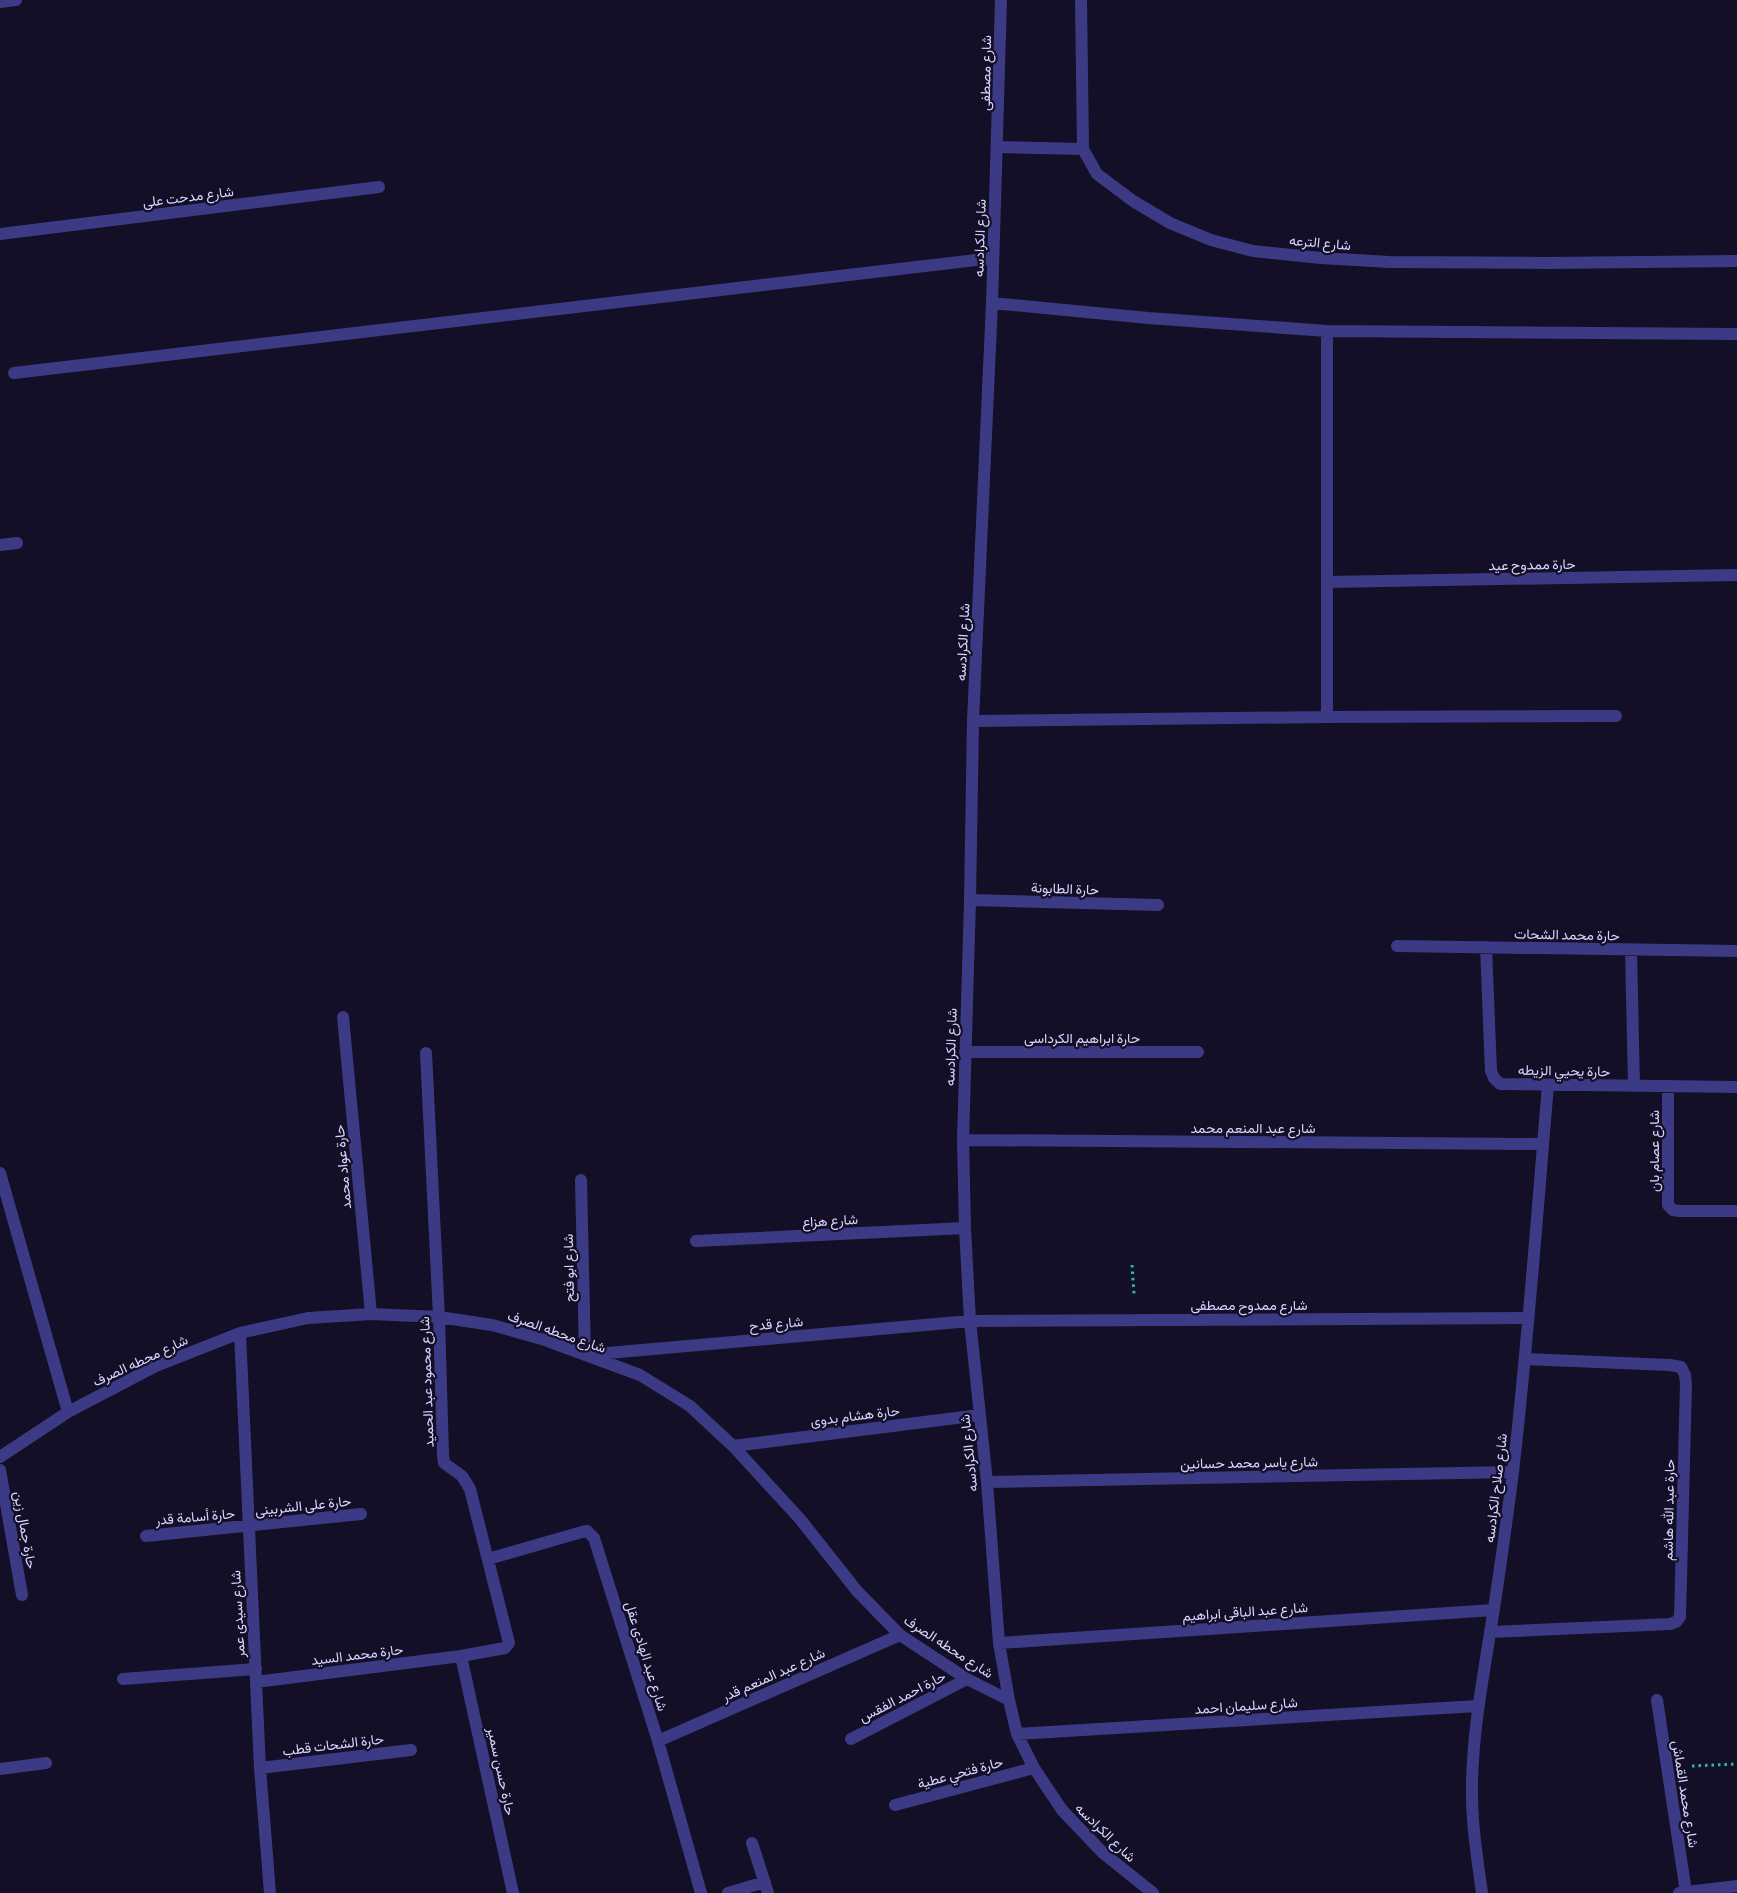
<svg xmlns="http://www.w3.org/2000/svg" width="1737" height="1893" font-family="Commissioner,Vazirmatn,sans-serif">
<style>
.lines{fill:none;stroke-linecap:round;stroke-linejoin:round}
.path{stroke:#2fb8b0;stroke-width:3;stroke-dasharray:2.5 4;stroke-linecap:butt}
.minor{stroke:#3d3a85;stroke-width:12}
.labels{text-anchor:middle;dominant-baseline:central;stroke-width:4.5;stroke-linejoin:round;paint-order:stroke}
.street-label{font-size:14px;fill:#d9d4ff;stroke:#130f26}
</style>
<rect width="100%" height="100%" fill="#130f26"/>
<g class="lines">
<path class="path" d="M1132 1265 1134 1294
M1692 1766 1737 1764"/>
<path class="minor" d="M1001 0 992 303 973 721 970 900 963 1140 965 1228 970 1321 987 1482 999 1643 1009 1700 1017 1734 1034 1768 1062 1810 1103 1853 1153 1893
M1081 0 1083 149 1097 174 1133 201 1170 223 1211 240 1253 251 1321 258 1389 262 1547 263 1737 261
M0 2 16 0
M998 147 1083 149
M0 234 379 187
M992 303 1148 318 1327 331 1737 334
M14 373 993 258
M0 545 17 543
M1327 582 1737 575
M1327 717V331
M973 721 1327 717 1616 716
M970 900 1158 905
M1397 946 1737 951
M1486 947 1491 1071 1494 1078 1500 1084 1737 1087
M1631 950 1634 1086
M343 1017 371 1314
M965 1052H1198
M1668 1086V1205L1673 1210 1680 1211H1737
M963 1140 1543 1144
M0 1173 68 1412
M581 1180 585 1355 970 1321 1528 1318
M696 1241 965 1228
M240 1333 260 1768 270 1893
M733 1446 980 1415
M0 1457 68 1412 156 1366 240 1333 308 1318 371 1314 439 1317 492 1325 545 1340 640 1375 690 1406 733 1446 800 1519 857 1591 900 1635 967 1679 1009 1700
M0 1470 22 1595
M987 1482 1513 1472
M146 1536 361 1514
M488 1559 582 1532 587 1531 594 1538 658 1741 701 1893
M1490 1632 1670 1624 1676 1622 1680 1617 1686 1384 1685 1375 1681 1367 1670 1365 1525 1359
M999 1643 1493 1610
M461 1656 513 1893
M123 1679 256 1669
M256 1682 461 1656 505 1648 509 1643 470 1489 462 1476 444 1463 443 1455 439 1317 426 1053
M1657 1700 1686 1892
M1017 1734 1477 1706
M851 1739 967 1679
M658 1741 900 1635
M260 1768 411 1750
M0 1769 46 1763
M895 1805 1034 1768
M752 1843 768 1893
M728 1893 765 1882
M1482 1893C1477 1857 1471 1820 1472 1783 1473 1732 1482 1684 1490 1633 1499 1580 1506 1526 1513 1472 1528 1343 1537 1214 1548 1085
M1679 1893 1737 1886"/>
</g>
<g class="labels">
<g class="street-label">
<text transform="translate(985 73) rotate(-89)">شارع مصطفى</text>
<text transform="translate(188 196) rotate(-7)">شارع مدحت على</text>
<text transform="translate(979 238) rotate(-88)">شارع الكرادسه</text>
<text transform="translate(1320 242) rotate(5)">شارع الترعه</text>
<text transform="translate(1532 564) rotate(-1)">حارة ممدوح عيد</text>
<text transform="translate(962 642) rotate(-87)">شارع الكرادسه</text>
<text transform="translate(1065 888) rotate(2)">حارة الطابونة</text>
<text transform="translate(1567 934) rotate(1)">حارة محمد الشحات</text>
<text x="1082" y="1037">حارة ابراهيم الكرداسى</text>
<text transform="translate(950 1047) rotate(-88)">شارع الكرادسه</text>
<text transform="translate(1564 1070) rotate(1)">حارة يحيي الزيطه</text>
<text x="1253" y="1127">شارع عبد المنعم محمد</text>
<text transform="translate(1653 1151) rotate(-90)">شارع عصام بان</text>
<text transform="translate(342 1167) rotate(-95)">حارة عواد محمد</text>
<text transform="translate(830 1220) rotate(-3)">شارع هزاع</text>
<text transform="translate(568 1268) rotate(-91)">شارع ابو فتح</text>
<text x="1249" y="1304">شارع ممدوح مصطفى</text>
<text transform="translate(776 1323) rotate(-5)">شارع قدح</text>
<text transform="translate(557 1331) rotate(19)">شارع محطه الصرف</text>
<text transform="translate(140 1360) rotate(-25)">شارع محطه الصرف</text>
<text transform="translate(426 1382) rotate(-92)">شارع محمود عبد الحميد</text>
<text transform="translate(855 1415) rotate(-7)">حارة هشام بدوى</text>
<text transform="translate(968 1453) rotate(-96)">شارع الكرادسه</text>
<text transform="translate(1249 1462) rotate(-1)">شارع ياسر محمد حسانين</text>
<text transform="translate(1495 1488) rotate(-83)">شارع صلاح الكرادسه</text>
<text transform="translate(303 1505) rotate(-6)">حارة على الشربينى</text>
<text transform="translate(1668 1510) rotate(-89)">حارة عبد الله هاشم</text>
<text transform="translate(195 1516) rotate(-5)">حارة أسامة قدر</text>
<text transform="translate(26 1530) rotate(80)">حارة جمال زين</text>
<text transform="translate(1245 1611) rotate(-4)">شارع عبد الباقى ابراهيم</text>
<text transform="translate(237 1614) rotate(-93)">شارع سيدى عمر</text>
<text transform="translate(949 1646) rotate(33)">شارع محطه الصرف</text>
<text transform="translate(357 1654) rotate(-7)">حارة محمد السيد</text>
<text transform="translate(647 1656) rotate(73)">شارع عبد الهادى عقل</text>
<text transform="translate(773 1674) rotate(-24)">شارع عبد المنعم قدر</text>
<text transform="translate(902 1696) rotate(-27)">حارة احمد الفقس</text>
<text transform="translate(1246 1705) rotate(-4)">شارع سليمان احمد</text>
<text transform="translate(333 1744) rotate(-7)">حارة الشحات قطب</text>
<text transform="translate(502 1771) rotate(78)">حارة حسن سمير</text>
<text transform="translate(960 1772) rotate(-15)">حارة فتحي عطية</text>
<text transform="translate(1686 1794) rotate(81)">شارع محمد القماش</text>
<text transform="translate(1106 1832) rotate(44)">شارع الكرادسه</text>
</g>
</g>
</svg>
